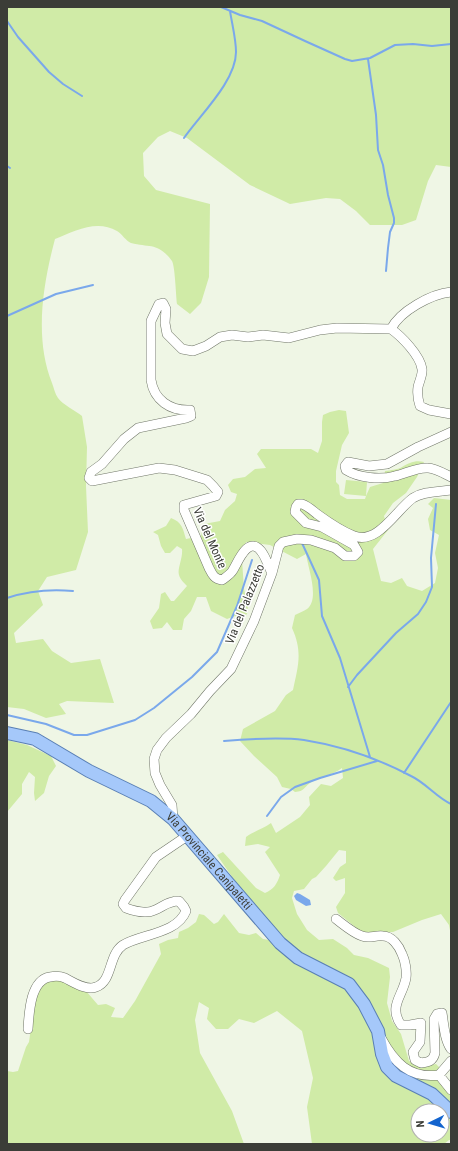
<svg xmlns="http://www.w3.org/2000/svg" width="458" height="1151" font-family="'Roboto Condensed',sans-serif">
<style>
.green{fill:#d0eba7;fill-rule:evenodd}
.water{fill:#7aa8eb}
.lines{fill:none;stroke-linecap:round;stroke-linejoin:round}
.stream{stroke:#7aa8eb;stroke-width:2}
.minor-casing{stroke:#717769;stroke-width:10}
.major-casing{stroke:#597fb4;stroke-width:14}
.minor{stroke:#fff;stroke-width:9}
.major{stroke:#a5c8fa;stroke-width:12}
.labels{text-anchor:middle;dominant-baseline:central;stroke-width:3;stroke-linejoin:round;paint-order:stroke}
.street-label{font-size:12px;fill:#3b3d37;stroke:#fff}
</style>
<rect width="100%" height="100%" fill="#eff6e5"/>
<path class="green" d="M7 7H451V167L436 165 428 181 416 220 402 225H370L356 211 340 199 326 198 290 204 250 185 187 138 170 131 158 137 143 153 144 176 156 190 210 204 209 277 201 303 190 314 177 304C176 296 175 266 172 261 158 242 150 248 131 243 126 241 122 234 117 231 97 219 74 231 55 239 43 284 34 338 52 383 54 388 55 394 58 398 62 404 76 411 82 416L87 447 86 486 88 532 76 570 47 577 38 591 43 605 14 633 16 643 43 639 52 651 71 663 100 659 114 703 67 701 59 704 66 714 46 718 24 709 7 707Z
M339 410 346 411 349 433 342 445 336 471V482L339 485 340 495 347 499H365L366 496 344 494 346 480 367 482 366 496 370 487 383 483 385 471C391 470 397 470 402 467 409 463 415 460 424 462L417 477 406 493 393 503 384 516 388 530 373 549 381 581 391 583 402 578 407 586 422 591 435 583 438 568 435 553 439 535 430 530 428 519 433 508 428 504 434 498 451 500V936L449 925 441 914 422 920 393 932H381L370 934 359 930 338 913 336 907 345 893V878L336 881 333 878 340 867 346 863V851L339 850 326 866 316 877 312 879 304 889 294 891 292 898 297 914 307 930 319 940 333 939 347 948 354 955 368 958 389 968 390 977 387 1003 392 1021 401 1034 409 1061 421 1067 436 1064 441 1069 430 1074 413 1070 392 1052 366 1003 300 956 241 890 217 855 223 852 256 888 265 893C274 889 277 884 280 875L265 852 270 847 258 844 245 846 246 837C254 831 263 829 271 823L276 833 300 817 310 805 309 797 321 784 331 786 343 778 342 768C331 776 320 776 310 783 303 788 305 791 295 792L291 789 282 787 277 777 254 756 240 741 243 729 275 711 286 695 293 690C298 666 303 652 292 628L295 615C299 613 304 611 307 609 320 599 308 568 306 554L297 559 270 545 246 542 242 560 244 589 248 606 247 614 240 620 235 616 227 619 211 611 206 597H197L191 611 184 619 182 630H173L167 622 162 628 153 629 150 621 159 608 161 594 165 592 171 601H174L187 586C184 583 180 579 179 575 177 569 183 558 182 549L177 546 170 553H165L161 546 158 535 153 532 166 526 171 518C182 522 183 529 186 539L201 536 204 524 220 521 225 510 235 501 237 494 231 492 228 485 233 479 245 477 255 469 266 468 257 454 261 449H311L318 453 322 441V422L323 415 330 412Z
M7 740 27 745 51 756 56 766 49 776 44 793 35 801 34 793 35 777 29 772 22 784V794L7 812Z
M199 914 204 915 214 924 218 922 224 914 239 933 249 935 256 933 263 939 269 940 271 936 346 987 360 1006 374 1032 378 1055 430 1097 451 1117V1140H449L444 1144H312L307 1107 313 1078 302 1031 277 1011 254 1023 239 1019 228 1029H216L207 1019 209 1008 199 1002 195 1020 200 1053 232 1111 244 1144H7V1071L13 1072 18 1071 26 1047 29 1042 35 999 43 983 56 979 65 982 86 991 98 1005 106 1004 115 1008 111 1017 123 1018 135 1001 161 954 159 944 168 940 178 938 179 932 188 928 196 922ZM418 1111H442V1135H418Z
M387 1055 398 1068 411 1075 429 1080 439 1078 451 1094V1108L398 1073Z"/>
<path class="water" d="M297 893 300 894 310 900 311 905 306 906 296 900 294 896Z"/>
<g class="lines">
<path class="stream" d="M221 7 240 15 262 21 305 41 345 59 352 61 370 58 395 45 413 44 432 46 451 44
M7 21 18 37 49 72 63 84 82 96
M368 59 376 115 378 150 383 165 388 195 394 218V223L390 232 388 248 386 271
M184 138C200 115 236 81 236 52 236 39 232 24 230 11
M7 166 10 168
M7 316 56 294 93 285
M302 543 319 580 322 616 340 658 370 757
M7 598C28 591 51 589 73 591
M348 687 357 675 396 633 418 614 426 602 432 587 431 558 436 504
M7 715 46 724 74 735H87L135 720 154 708 192 677 217 652 237 606 252 560
M224 741C249 739 279 737 304 740 342 746 377 758 411 776 426 783 436 797 451 804
M404 773 451 702
M267 816 281 797 295 787 320 778 377 761"/>
<g class="minor-casing">
<path id="minor" d="M451 292C431 294 400 311 391 329 401 336 420 355 422 369 423 374 419 382 418 387 417 394 418 400 420 406L429 410 451 414
M451 432 418 447 387 464 369 466 348 462 345 466 346 470C359 478 380 480 395 476 405 474 417 467 428 468 435 468 445 474 451 477
M272 573C268 566 266 557 261 551 248 535 238 562 233 570 231 574 226 577 222 580 214 579 212 574 209 568L184 510V505L216 496 218 492 213 486 207 480 175 470 159 468 92 481 89 478 91 472 102 464 124 439 138 428 186 418 191 416 190 410C170 411 154 400 151 380V321L159 304 163 303 166 309 165 323 167 334 182 349 193 351 206 346 220 337 232 335 248 337 263 335 289 338 320 330 337 328 391 329
M173 819 172 805 160 785 155 773 154 759 157 750 166 738 191 714 210 691 231 669 254 621 272 573 279 546 283 542 297 539 311 540 335 548 345 556H354L358 552 354 545 322 527 306 523 295 512 296 507 298 504H302C308 506 312 510 317 514 328 522 341 531 354 536 378 545 396 510 413 498 424 491 438 492 451 490
M336 919C344 925 353 933 362 936 370 939 375 935 383 936 392 936 399 946 402 954 405 960 407 971 406 978 403 996 388 1006 401 1025H410L421 1023 420 1042 413 1052 415 1060 421 1063C429 1062 433 1061 435 1053L434 1019 437 1014 442 1013C444 1024 444 1039 451 1049
M28 1029C29 1014 30 980 50 977 55 976 60 976 65 978 73 982 86 991 96 987 113 981 108 955 123 945 141 934 177 934 186 911L184 907 179 901C168 901 164 906 155 910 147 914 134 911 126 908L123 904 125 900 156 857 187 836
M381 1038C394 1062 409 1079 439 1075L451 1061
M439 1075 451 1090"/>
</g>
<g class="major-casing">
<g id="major">
<path id="s1" d="M7 733 35 739 89 771 151 801 173 819 280 943 298 958 349 984 364 1004 378 1031 382 1054 387 1067 396 1076 432 1094 451 1112"/>
</g>
</g>
<use href="#minor" class="minor"/>
<use href="#major" class="major"/>
</g>
<g class="labels">
<g class="street-label">
<text transform="translate(210 538) rotate(66)">Via del Monte</text>
<text transform="translate(245 604) rotate(-68)">Via del Palazzetto</text>
<text stroke="none"><textPath href="#s1" startOffset="244">Via Provinciale Canipaletti</textPath></text>
</g>
</g>
<rect width="458" height="1151" fill="none" stroke="#3b3d37" stroke-width="16"/>
<g transform="translate(430 1123) rotate(265)"><circle r="19" fill="#ffffff" stroke="#b1b1af"/>
<path d="M0-3L7 15L0 10L-7 15Z" fill="#1364ce"/>
<text y="-6" font-size="11" font-weight="bold" text-anchor="middle" fill="#3b3d37">N</text>
</g>
</svg>
